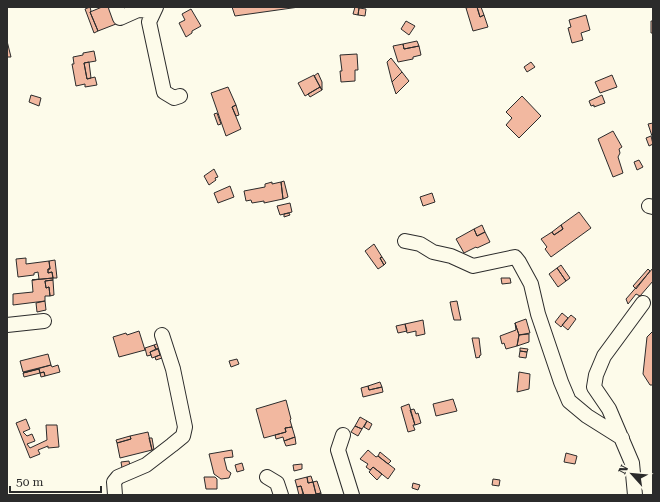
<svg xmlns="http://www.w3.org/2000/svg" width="660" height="502" font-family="'Roboto Serif',serif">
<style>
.building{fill:#f2b8a0;stroke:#2b2b2b}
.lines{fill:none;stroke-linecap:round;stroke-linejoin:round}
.minor-casing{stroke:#2b2b2b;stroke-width:16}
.minor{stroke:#fdfbea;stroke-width:14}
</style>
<rect width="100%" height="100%" fill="#fdfbea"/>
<path class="building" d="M90 7 91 11 90 12 98 31 94 33 85 9Z
M102 7H109L116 24 98 31 90 12Z
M232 7H299L235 16Z
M355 7 359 8 358 15 353 14Z
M470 7H477L480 17 484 15 488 27 473 31 466 8Z
M477 7H481L484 15 480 17Z
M359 8 366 9 365 16 358 15Z
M191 9 201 26 192 31V33L186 37 179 23 185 20 182 14Z
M586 15 590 30 581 33 583 40 572 43 568 28 571 27 569 20Z
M406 21 415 26 409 35 401 29Z
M651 21H653V33H651Z
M7 41 11 57H7Z
M417 41 419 46 404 49 403 44Z
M403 44 404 49 419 46 421 55 413 57V59L398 62 393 46Z
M94 51 96 61 84 63 87 79 95 77 97 85 85 87V84L76 86 72 64H74L73 57 83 55V53Z
M357 54 358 70H355V81L341 82 340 71H342L340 55Z
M391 58 402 72 392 82 387 62Z
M89 62 91 78 87 79 84 63Z
M531 62 535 67 527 72 524 67Z
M402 72 409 81 396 94 392 82Z
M318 73 322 82V90L314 76Z
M314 75 320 87 305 96 298 83Z
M612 75 617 87 600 93 595 82Z
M228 87 236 105 232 107 241 129 226 136 211 93Z
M320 87 322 90 310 97 308 94Z
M31 95 41 98 39 106 29 102Z
M602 95 605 103 594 107V105L591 106 589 101Z
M522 96 541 116 519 138 506 125 512 118 506 112Z
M236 105 239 115 236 116 232 107Z
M217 113 221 124 218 125 214 114Z
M653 123V139L648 124Z
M613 131 622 147 619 149 620 153 618 157 623 173 613 177 598 139Z
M651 136 653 144 649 146 646 138Z
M639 160 643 167 637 170 634 162Z
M214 169 218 177 215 178 216 180 209 185 204 176Z
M284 181 288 197 283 199 281 182Z
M272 182V184L281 182 283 199 264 203V201L252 203 251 200 246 201 244 191 265 187V184Z
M230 186 234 197 218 203 214 193Z
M432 193 435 202 423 206 420 197Z
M290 203 292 212 280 215 277 206Z
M579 212 591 228 551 257 545 249 547 247 541 239 552 232 554 235 563 229 561 225Z
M289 213 290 215 284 217V214Z
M482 225 485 232 477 236 474 229Z
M561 225 563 229 554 235 552 232Z
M474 229 477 236 485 232 490 242 477 248 476 247 464 253 456 239Z
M374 244 382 257 380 258 384 265 378 269 365 251Z
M382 257 386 263 384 265 380 258Z
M26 258V264L49 261 50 269H48V273L52 272 53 278 32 280 39 279 38 272 34 273V275L18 277 16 259Z
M55 260 57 278H53L52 272 48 273V269H50L49 261Z
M561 265 570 278 566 281 557 268Z
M557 268 566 281 558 287 549 274Z
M653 268V281L640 296 636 294 628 304 626 299Z
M648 269 650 271 636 289 633 286Z
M53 278V280L45 281 46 288 49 287 50 296H45V301L13 305V294L33 292 32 280Z
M501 278H510L511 283 502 284Z
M53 280 54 295 50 296 49 287 46 288 45 281Z
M45 301 46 310 37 312 36 303Z
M457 301 459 311 461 320H454L452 312 450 302Z
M562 313 568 318 561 327 555 322Z
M571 315 576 319 568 330 562 325Z
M526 319 530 333 519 335 515 323Z
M423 320 425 334 416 336V331L407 333 405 324Z
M515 323 519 335 517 346 506 349 504 343 502 344 500 336 516 330Z
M405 324 407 331 398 333 396 326Z
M139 331 145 350 119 357 113 337 126 333 127 335Z
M653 331V385H650L643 374 647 337Z
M529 334V342L517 346 519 335Z
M472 338H479L481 355 479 356 480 357 476 358Z
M159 343 160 348 156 349 154 345Z
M154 345 156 349 150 352 151 355 147 356 145 348Z
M520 348 528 349 527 352 520 351Z
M158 349 160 355 152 358 150 352Z
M520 351 527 352 526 358 519 357Z
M48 354 51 365 23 372 20 361Z
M162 354V358L156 360 155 357Z
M237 359 239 364 231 367 229 361Z
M51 365 52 367 58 365 60 372 45 376 44 372 40 373 39 369 23 373Z
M39 369 40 373 24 377 23 373Z
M44 372 45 376 41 377 40 373Z
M519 372 530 374 529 389 517 392Z
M380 382 382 387 369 390 368 386Z
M368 386 369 390 382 387 383 392 363 397 361 388Z
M453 399 457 411 436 416 433 404Z
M286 400 291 419 290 420 292 427 285 428 286 432 264 438 256 409Z
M409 404 415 425H413L415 430 408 432 401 407Z
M414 409 416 414 418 413 421 423 415 425 410 410Z
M360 417 367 421 362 429 355 426Z
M26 419 30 429 23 432 27 436 32 434 35 441 27 444 30 448 47 440 46 425H57L59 447 48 448V446L38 450 40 454 30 458 16 423Z
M367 421 372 424 369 430 364 427Z
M355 426 362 429 358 436 351 432Z
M292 427 295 437 284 441 283 437 276 439 275 435 286 432 285 428Z
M148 432 152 450 120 458 117 443 131 439 130 436Z
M130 436 131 439 117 443 116 440Z
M295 437 296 444 286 446 284 441Z
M149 438H152L154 450H152Z
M232 450 233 457 224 458 227 470 231 473 229 478 221 479 214 474 209 454Z
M368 450 376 457 378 456 395 469 388 479 373 467 370 470 366 467 368 464 360 459Z
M380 452 391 461 388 464 378 456Z
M566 453 577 456 575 464 564 462Z
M129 461 130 466 122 468 121 462Z
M242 463 244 470 237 472 235 465Z
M302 464V469L294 471 293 465Z
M373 467 382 474 377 480 369 472Z
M311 476 313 482 308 483 307 477Z
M204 477H215L217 479V489H206Z
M307 477 308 483 313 482 316 494 321 493V495H304L301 486 297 487 295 480Z
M493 479 500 480 499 486 492 485Z
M317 481 321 493 316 494 313 482Z
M413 483 420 485 418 490 412 488Z
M301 486 303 494 299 495 297 487Z"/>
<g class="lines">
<g class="minor-casing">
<path id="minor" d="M116 7 120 18 138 10 154 11
M156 7 149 22 164 92 174 98 180 96
M649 206 653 207
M405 241 420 244 433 252 451 256 473 266 515 257 519 262 531 284 538 314 561 382 569 401 587 416 622 438
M7 325 44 321
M343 435 338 450 352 495
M267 477 277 483 281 495
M115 495 114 482 118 477 146 465 172 445 183 436 185 427 173 369 162 335
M635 495 632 463 609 409 594 387 596 375 604 356 643 303"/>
</g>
<use href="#minor" class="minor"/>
</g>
<rect width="660" height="502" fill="none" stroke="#2b2b2b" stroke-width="16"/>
<g transform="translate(632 474) rotate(297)" stroke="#fdfbea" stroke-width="3" paint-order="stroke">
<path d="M0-3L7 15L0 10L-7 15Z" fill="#2b2b2b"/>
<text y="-6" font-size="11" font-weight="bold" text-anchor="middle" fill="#2b2b2b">N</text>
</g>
<path d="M10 486v6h91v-6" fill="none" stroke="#2b2b2b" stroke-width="2"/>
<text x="16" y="486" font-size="12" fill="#2b2b2b" stroke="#fdfbea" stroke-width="3" paint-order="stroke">50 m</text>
</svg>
